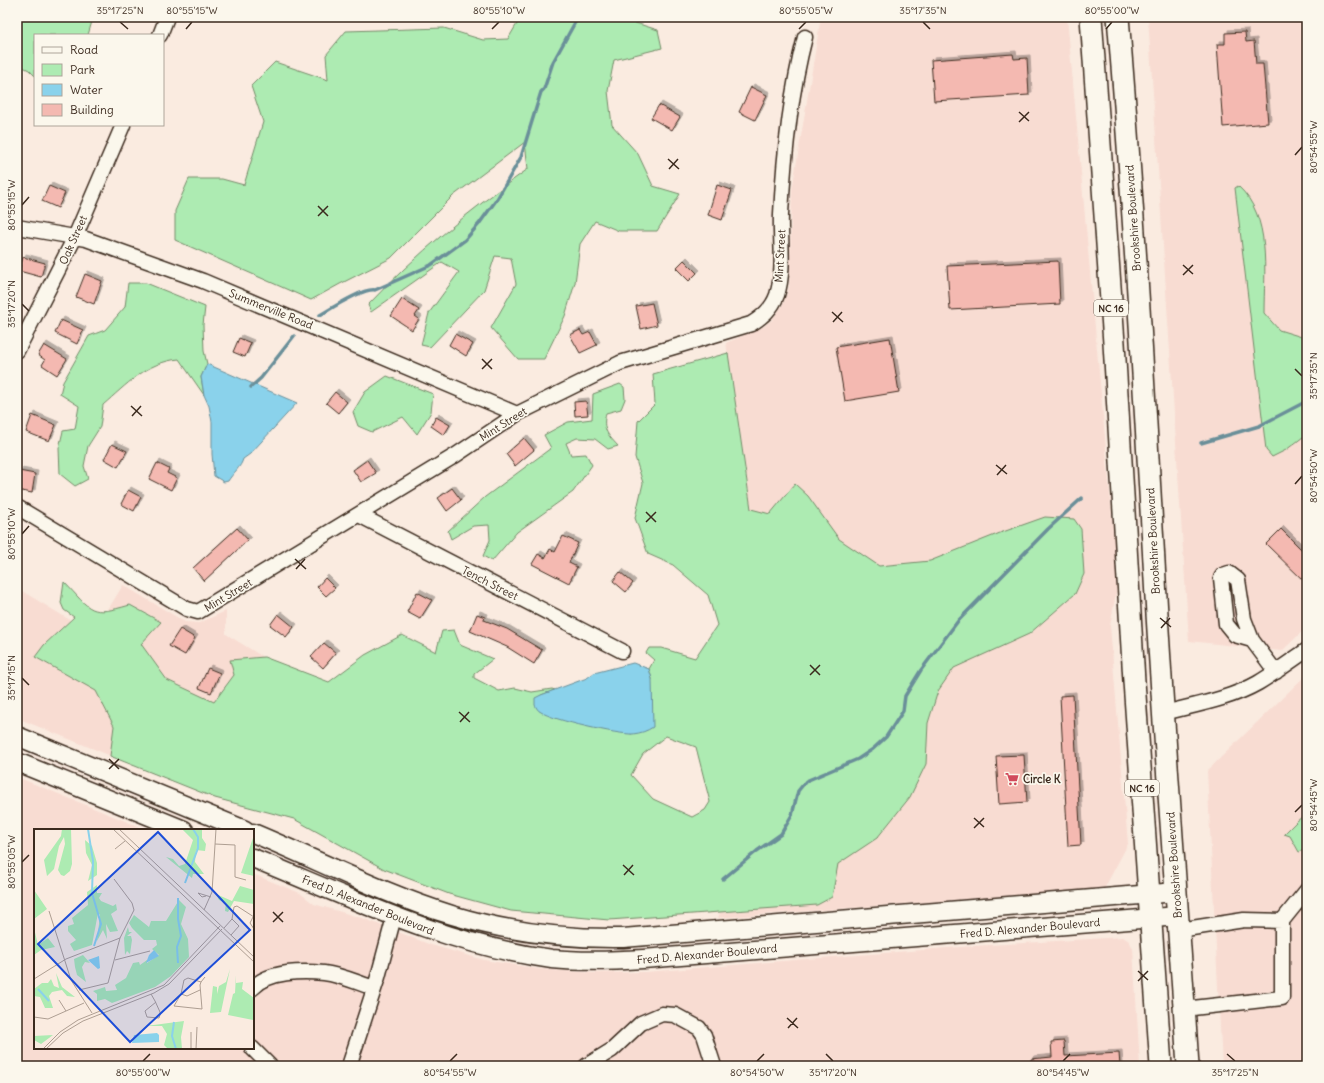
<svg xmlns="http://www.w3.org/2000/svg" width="1324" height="1083" font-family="Delius,sans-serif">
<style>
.built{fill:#f8dcd2}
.green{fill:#adebb2;stroke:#748a68;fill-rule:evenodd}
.water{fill:#8ad2eb;stroke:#6a8f99}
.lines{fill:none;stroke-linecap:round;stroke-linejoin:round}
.stream{stroke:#6a8f99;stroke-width:3.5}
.building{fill:#f4b9b1;stroke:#3b2a1e;filter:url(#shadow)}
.minor-casing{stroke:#3b2a1e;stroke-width:17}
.major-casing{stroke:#3b2a1e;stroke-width:21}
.highway-casing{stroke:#3b2a1e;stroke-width:24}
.minor{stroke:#fbf7ec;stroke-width:14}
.major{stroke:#fbf7ec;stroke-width:18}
.highway{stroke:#fbf7ec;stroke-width:21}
.ticks{fill:none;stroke:#3b2a1e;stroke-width:1.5}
.labels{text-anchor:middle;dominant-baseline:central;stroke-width:3.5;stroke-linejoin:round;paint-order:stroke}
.shield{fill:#fbf7ec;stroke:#75685c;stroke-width:1}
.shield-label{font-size:10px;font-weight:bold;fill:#3b2a1e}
.street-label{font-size:11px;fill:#3b2a1e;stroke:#fbf7ec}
.poi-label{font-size:11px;font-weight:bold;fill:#3b2a1e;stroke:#fbf7ec;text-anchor:start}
.inset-river{fill:none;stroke:#8ad2eb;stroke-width:2}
.inset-road{fill:none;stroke:#ae9e92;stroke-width:1}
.view{fill:#1d4ed8;fill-opacity:0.15;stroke:#1d4ed8;stroke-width:2}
.inset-edge{fill:none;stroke:#3b2a1e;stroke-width:2}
.neatline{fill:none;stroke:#3b2a1e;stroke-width:1.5}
.ticks-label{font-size:10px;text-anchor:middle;fill:#3b2a1e}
</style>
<defs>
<filter id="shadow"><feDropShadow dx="3" dy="-3" stdDeviation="0" flood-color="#0004"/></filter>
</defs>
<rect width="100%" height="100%" fill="#faebe0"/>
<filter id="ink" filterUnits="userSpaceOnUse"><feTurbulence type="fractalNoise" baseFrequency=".025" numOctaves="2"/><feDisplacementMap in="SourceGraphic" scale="8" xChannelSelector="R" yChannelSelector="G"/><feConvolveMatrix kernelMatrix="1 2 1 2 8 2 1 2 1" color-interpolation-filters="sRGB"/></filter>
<g filter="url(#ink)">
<path class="built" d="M821 17H1067L1118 582 1110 626 1128 844 1104 889 718 918 720 913 609 920 511 911 449 894 384 869 294 819 215 798 17 718V588L93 634 123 585 185 622 199 623 226 611V634L412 749 450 702 746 843 775 665 726 343 763 327 772 320 782 306 789 288 792 190Z
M1148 17H1307V627L1282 651 1189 641Z
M1307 674V1066H1222L1207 771Z
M17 777 147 830H35V1048H253V874L300 893 314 904 365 919 431 945 484 960 539 969 594 973 645 972 973 946 1123 937 1129 941 1133 948 1140 1066H17Z"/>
<path class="green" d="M17 17H91L93 18 88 35H35V76L29 70 17 64Z
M521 17H629L626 20 658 30 662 48 614 60 608 91 612 125 638 154 653 186 680 194 657 231H619L595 221 580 244 575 283 565 316 544 359H518L491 328 516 284 511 258 495 256 484 290 430 347 421 345 429 313 459 272 442 262 371 312 368 305C416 254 470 210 528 169L525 142 453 196 391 258 340 284 311 300 175 240V211L189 179H222L244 185 263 122 251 86 275 62 328 80 326 55 346 31 444 28 483 40 508 39Z
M1238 186C1272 217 1264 271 1264 313L1279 330 1305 338 1307 337V440L1303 437 1286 450 1272 457 1266 450 1235 188Z
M128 283H146L205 307 203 325 204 351 207 364 201 377 204 395 179 359C147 362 126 385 103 405L100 427 88 446 84 466 88 479 75 486 60 474 59 448 63 431 75 429 79 406 60 394 63 382 89 336 105 330 125 307Z
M728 353 751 509 770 514 795 484 808 496 839 539 879 566 930 561 1000 533 1045 517 1074 519 1081 529 1084 574 1075 594 1029 634 954 668 938 691 928 723 926 764 910 797 877 838 838 864 832 897 817 905 609 920 511 911 449 894 384 869 294 819 215 798 110 756 114 726 96 691 35 657 44 645 74 617 64 610 61 603 64 582C92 611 89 617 130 605L161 622 141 644 167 680 214 702 234 675 230 660 264 657 329 682 365 655 402 635 436 652 442 631 454 630 460 645 493 659 474 674V678L499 691 515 688 532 692 552 689 555 690 541 695 549 715 591 727 632 734 652 679 649 669 654 660 646 653 649 648H661L695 658 717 625 708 595 673 565 648 554 635 518 643 483 635 457 638 421 655 404 653 374ZM666 736 696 747 710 802 705 810 692 817 653 799 631 775 643 754Z
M387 376 433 394 431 412 417 434 403 417 372 432 358 426 353 412 365 392Z
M620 384 624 387 625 399 621 409 606 413C602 429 607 434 618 446L608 449 595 439 577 438 566 443 571 455 586 454 592 465 573 492 517 532 492 561 483 556 490 540 489 525 473 526 451 539 448 531 485 497 551 448 544 435 568 422 592 419 593 394Z
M1307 813V849L1299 852 1290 836 1284 834 1297 821Z"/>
<path class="water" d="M207 364 297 403 250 454 243 459C241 467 233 473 228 481L224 482 214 476 212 454V422L209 406 204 395 201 377Z
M633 663 649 669 652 679 653 727C647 731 641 733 633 734 619 735 552 720 541 712 538 711 536 707 535 705V698L541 695 587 678 594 673Z"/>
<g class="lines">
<path class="stream" d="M320 315C332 308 363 288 375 290L431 265 465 240 479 224 497 199 521 157 541 92 544 89 553 62 578 17
M251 387 261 378 294 336
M1201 443 1259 426 1307 401
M723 879 757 851 781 834 792 815 798 791 806 781 858 759 873 749 886 737 903 711 905 696 921 670 958 621 1048 529 1082 498"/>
</g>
<path class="building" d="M1245 32 1246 42 1254 41 1256 64H1263L1268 123 1223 127 1217 44H1225V33Z
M1013 54 1014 59 1027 58 1029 95 934 101 931 60Z
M751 87 767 95 755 120 739 112Z
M659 105 680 117 672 130 651 118Z
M717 185 732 190 722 220 708 215Z
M49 186 65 193 58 208 42 201Z
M23 257 45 263 41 277 19 271Z
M684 260 697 273 689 281 676 268Z
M1058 261 1060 304 950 310 947 266Z
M85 274 102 281 94 304 76 297Z
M402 299 419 310 415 316 419 319 412 330 391 316Z
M652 303 657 325 641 329 636 306Z
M61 320 83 330 77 344 55 333Z
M580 330 583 335 590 332 597 345 580 353 570 335Z
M455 334 473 344 466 356 449 345Z
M239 338 251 343 245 357 233 352Z
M890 338 899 392 845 401 836 347Z
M44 345 67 359 57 375 42 365 45 360 38 355Z
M335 392 347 402 338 413 326 403Z
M586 401 588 415 575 416 574 402Z
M32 415 56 425 49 441 26 432Z
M436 417 450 425 444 435 431 426Z
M524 438 534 450 515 466 506 454Z
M112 444 127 451 118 467 104 459Z
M367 460 376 473 361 482 353 470Z
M157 463 169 469 167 473 177 478 171 490 149 479Z
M19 471 35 474 32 493 17 490Z
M452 488 461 500 447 511 438 498Z
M128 490 141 497 134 511 121 504Z
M237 528 248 540 204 581 193 568Z
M1281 529 1307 555V584L1266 544Z
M563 536 578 543 569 563 577 567 569 583 532 564 538 554 545 558 550 549 555 552Z
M620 572 633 583 626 592 613 581Z
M325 578 335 588 326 596 317 587Z
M417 592 432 600 420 619 407 612Z
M278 614 294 627 286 637 270 625Z
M477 614 485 617 484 620 507 629 542 650 534 664 507 647 470 631Z
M180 629 195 638 185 655 169 646Z
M324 643 336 653 323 668 311 657Z
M208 668 220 673 211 693 199 688Z
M1073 695 1081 845 1068 846 1060 696Z
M1024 755 1027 802 999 804 996 756Z
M1064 1041 1065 1056 1119 1053 1120 1066H1031V1059L1052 1057 1051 1042Z"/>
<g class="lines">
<g class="minor-casing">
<path id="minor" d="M160 35 167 17
M17 227 86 239 203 281 517 414
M17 351 75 237 123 125
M17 507 187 609 198 612 456 455 517 414 620 363 751 324C762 317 772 309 777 295 785 270 780 240 781 214 784 154 790 95 805 37
M359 515 622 651
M1252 640 1235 635 1226 624 1221 578 1223 575 1229 573 1238 580 1244 619 1252 640 1276 672
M1164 713C1195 705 1230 699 1258 683 1275 673 1291 661 1307 650
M1179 930 1244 920 1282 921 1307 890
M253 988C268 971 302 971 324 973 341 975 358 983 374 988
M1184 1009 1282 998V921
M252 1048 270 1066
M349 1066 378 977 394 917
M586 1066 612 1050 641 1023 662 1014 675 1015 699 1028 704 1035 714 1066"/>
</g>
<g class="major-casing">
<path id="major" d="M17 736 245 830
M17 762 184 830
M253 833C318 860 386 895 452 915 508 932 564 939 623 938L1176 892
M253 858C351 898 446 945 552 959 582 962 613 961 643 959L1178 916"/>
</g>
<g class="highway-casing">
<path id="highway" d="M1091 17 1114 343 1134 681 1161 1066
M1118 17C1134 210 1145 403 1156 597 1165 753 1178 910 1188 1066"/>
</g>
<use href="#minor" class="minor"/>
<use href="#major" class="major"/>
<use href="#highway" class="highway"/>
</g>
</g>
<path class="ticks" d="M120 22 128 29M923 22 930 29M186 29 192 22M492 29 499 22M799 29 806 22M1106 29 1112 22M1019 112 1029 121M1019 122 1029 112M1295 155 1302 147M668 159 679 169M669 169 678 159M22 205 29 197M318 206 328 216M318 216 328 206M1183 265 1193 274M1183 275 1193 265M22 304 29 311M832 312 843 322M833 322 842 312M482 359 492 369M482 369 492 359M1295 369 1302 376M131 406 142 416M132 416 141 406M996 465 1007 474M997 475 1006 465M1295 484 1302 476M646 512 656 522M646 522 656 512M22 534 29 526M295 559 306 569M296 569 305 559M1160 618 1171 627M1161 628 1170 618M810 665 820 675M810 675 820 665M22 678 29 685M459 712 470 722M460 722 469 712M109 759 119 769M109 769 119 759M1295 812 1302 805M974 818 984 827M974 828 984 818M22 862 29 855M623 865 634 875M624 875 633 865M273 912 283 922M273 922 283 912M1138 971 1148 980M1138 981 1148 971M787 1018 798 1028M788 1028 797 1018M826 1054 833 1061M1227 1054 1235 1061M143 1061 150 1054M450 1061 457 1054M757 1061 764 1054M1063 1061 1070 1054"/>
<defs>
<g id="supermarket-bare" transform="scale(1.08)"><path d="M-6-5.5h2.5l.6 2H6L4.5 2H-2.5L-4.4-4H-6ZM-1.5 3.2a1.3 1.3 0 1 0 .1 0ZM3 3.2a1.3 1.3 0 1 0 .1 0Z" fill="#d1495b" stroke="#fbf7ec" stroke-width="2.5" paint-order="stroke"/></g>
</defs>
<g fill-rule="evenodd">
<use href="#supermarket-bare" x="1012" y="779"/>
</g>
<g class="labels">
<g class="shield">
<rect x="1094" y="300" width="34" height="16" rx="3"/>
<rect x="1125" y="780" width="34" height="16" rx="3"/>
</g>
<g class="shield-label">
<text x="1111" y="308">NC 16</text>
<text x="1142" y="788">NC 16</text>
</g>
<g class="street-label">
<text transform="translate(1133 218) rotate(-94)">Brookshire Boulevard</text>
<text transform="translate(73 240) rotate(-66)">Oak Street</text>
<text transform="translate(780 256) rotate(-87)">Mint Street</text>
<text transform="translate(271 309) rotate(22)">Summerville Road</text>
<text transform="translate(503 424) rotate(-32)">Mint Street</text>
<text transform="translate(1153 541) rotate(-93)">Brookshire Boulevard</text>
<text transform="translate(490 583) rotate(27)">Tench Street</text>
<text transform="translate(228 595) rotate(-31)">Mint Street</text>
<text transform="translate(1174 865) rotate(-94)">Brookshire Boulevard</text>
<text transform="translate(368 905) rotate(22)">Fred D. Alexander Boulevard</text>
<text transform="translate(1030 928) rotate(-5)">Fred D. Alexander Boulevard</text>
<text transform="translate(707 954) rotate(-5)">Fred D. Alexander Boulevard</text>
</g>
<g class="poi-label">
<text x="1023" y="779">Circle K</text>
</g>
</g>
<g transform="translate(34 829)">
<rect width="220" height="220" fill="#faebe0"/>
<path d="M28 0H37L38 35 36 42 30 47 27 46 24 41 31 15 30 8 25 17 20 40 13 47 10 31 27 7ZM148 0H168V9L172 15 171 22 162 21 161 33 170 45H159L158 49 132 28 139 30 145 37 151 35 159 11ZM220 6V47L207 44ZM51 11 58 17 63 34V46L54 52 58 36 52 24ZM63 56V64H68L65 69 67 72 79 77 82 75 83 81 77 85 84 102 76 103 72 95 73 110 69 101 63 112 66 86 64 84 58 116 40 122 36 115 42 111 34 102V97L40 95 38 89 54 76 53 63ZM206 57 220 61V75L200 72 194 83 191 82 192 74 185 71 182 65 198 72ZM0 61 13 80 0 90ZM145 71 152 78 147 95 154 110 155 128 137 147 121 158 78 174 71 170 63 172V165L59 162 71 158 72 162 83 161 81 156 92 149 99 134 105 133 106 136 113 131V134L125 126 118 120 123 116 122 111H110L98 99 95 94 100 86 115 98 117 92H132ZM94 98 95 103H98L93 107H97L98 111 96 125 93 122 91 126 90 109ZM0 99 4 116 14 109 21 118 7 121 0 126ZM49 126 56 134 51 133 48 138 52 153 43 146 41 138 40 130ZM196 140 187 183 176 184 179 157 183 158V165L185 157 192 153ZM22 144 28 158 41 168 33 167 28 161 18 163 15 167 19 179H11L6 168 0 167V160L8 154H14L17 150 20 157 25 159ZM202 146V154L209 153 208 160 220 169V193L219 191 194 186 199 165 201 164ZM150 192 147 208 148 220H134L130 216 133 205 128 197H112ZM19 206 7 215 0 211V207Z" fill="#adebb2"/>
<path d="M120 121 125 127 112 134 115 126ZM65 127 66 139 64 140 54 131ZM123 204 125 206V213L98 214 100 206Z" fill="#8ad2eb"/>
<path class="inset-river" d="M54 0 59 32 58 64 67 95 60 117M151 54 164 19V8L159 0M144 134 143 118 147 107 144 90V69M4 160 15 172M140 193 138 207 142 220"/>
<path class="inset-road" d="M79 0 220 133M85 0 220 128M181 15 201 16V48L212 51M81 20 91 12M172 67 168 68 164 64 177 68M170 81 178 63 182 0M15 82 37 151 58 184M219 88 216 94 220 100M190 99 198 90 200 78 203 77 220 88M197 106 205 97 198 90M81 131 116 122M0 150 32 130 86 109M167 153 154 149 150 151 147 165 140 177 168 180 166 156 167 153 171 148M45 161 74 154 86 109 100 81 98 74 80 50M117 165 121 172 126 183V186L125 189 113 188 111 182 122 173M147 165 153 167 166 161M25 171 32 182M0 188 14 190 50 174M9 220 26 203 44 191 130 156 186 97M12 220 29 204 49 192 120 164 135 155 188 100M157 220V203M162 220 163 198"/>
<path class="view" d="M124 3 216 101 96 213 4 115Z"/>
<rect width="220" height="220" class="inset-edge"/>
</g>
<rect width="1324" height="1083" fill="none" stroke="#fbf7ec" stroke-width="44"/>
<rect x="34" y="34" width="130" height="92" fill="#fbf7ec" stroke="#aea59a"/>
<rect x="42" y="47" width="20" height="6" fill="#fbf7ec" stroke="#aea59a"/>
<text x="70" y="54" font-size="12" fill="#3b2a1e">Road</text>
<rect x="42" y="64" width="20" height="12" fill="#adebb2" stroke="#aea59a"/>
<text x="70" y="74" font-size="12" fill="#3b2a1e">Park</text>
<rect x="42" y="84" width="20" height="12" fill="#8ad2eb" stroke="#aea59a"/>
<text x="70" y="94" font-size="12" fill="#3b2a1e">Water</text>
<rect x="42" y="104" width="20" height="12" fill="#f4b9b1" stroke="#aea59a"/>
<text x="70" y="114" font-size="12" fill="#3b2a1e">Building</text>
<rect x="22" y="22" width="1280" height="1039" class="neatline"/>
<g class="ticks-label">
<text x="120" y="14">35°17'25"N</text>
<text x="192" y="14">80°55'15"W</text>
<text x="499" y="14">80°55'10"W</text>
<text x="806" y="14">80°55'05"W</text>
<text x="923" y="14">35°17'35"N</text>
<text x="1112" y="14">80°55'00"W</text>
<text transform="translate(1313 147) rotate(-90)" y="4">80°54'55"W</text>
<text transform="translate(11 205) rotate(-90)" y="4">80°55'15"W</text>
<text transform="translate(11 304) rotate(-90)" y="4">35°17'20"N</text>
<text transform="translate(1313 376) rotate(-90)" y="4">35°17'35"N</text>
<text transform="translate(1313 476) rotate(-90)" y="4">80°54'50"W</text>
<text transform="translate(11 534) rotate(-90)" y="4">80°55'10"W</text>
<text transform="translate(11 678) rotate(-90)" y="4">35°17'15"N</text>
<text transform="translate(1313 805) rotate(-90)" y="4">80°54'45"W</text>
<text transform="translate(11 862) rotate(-90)" y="4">80°55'05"W</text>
<text x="143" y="1076">80°55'00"W</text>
<text x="450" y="1076">80°54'55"W</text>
<text x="757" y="1076">80°54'50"W</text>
<text x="833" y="1076">35°17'20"N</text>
<text x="1063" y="1076">80°54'45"W</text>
<text x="1235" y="1076">35°17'25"N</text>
</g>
</svg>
